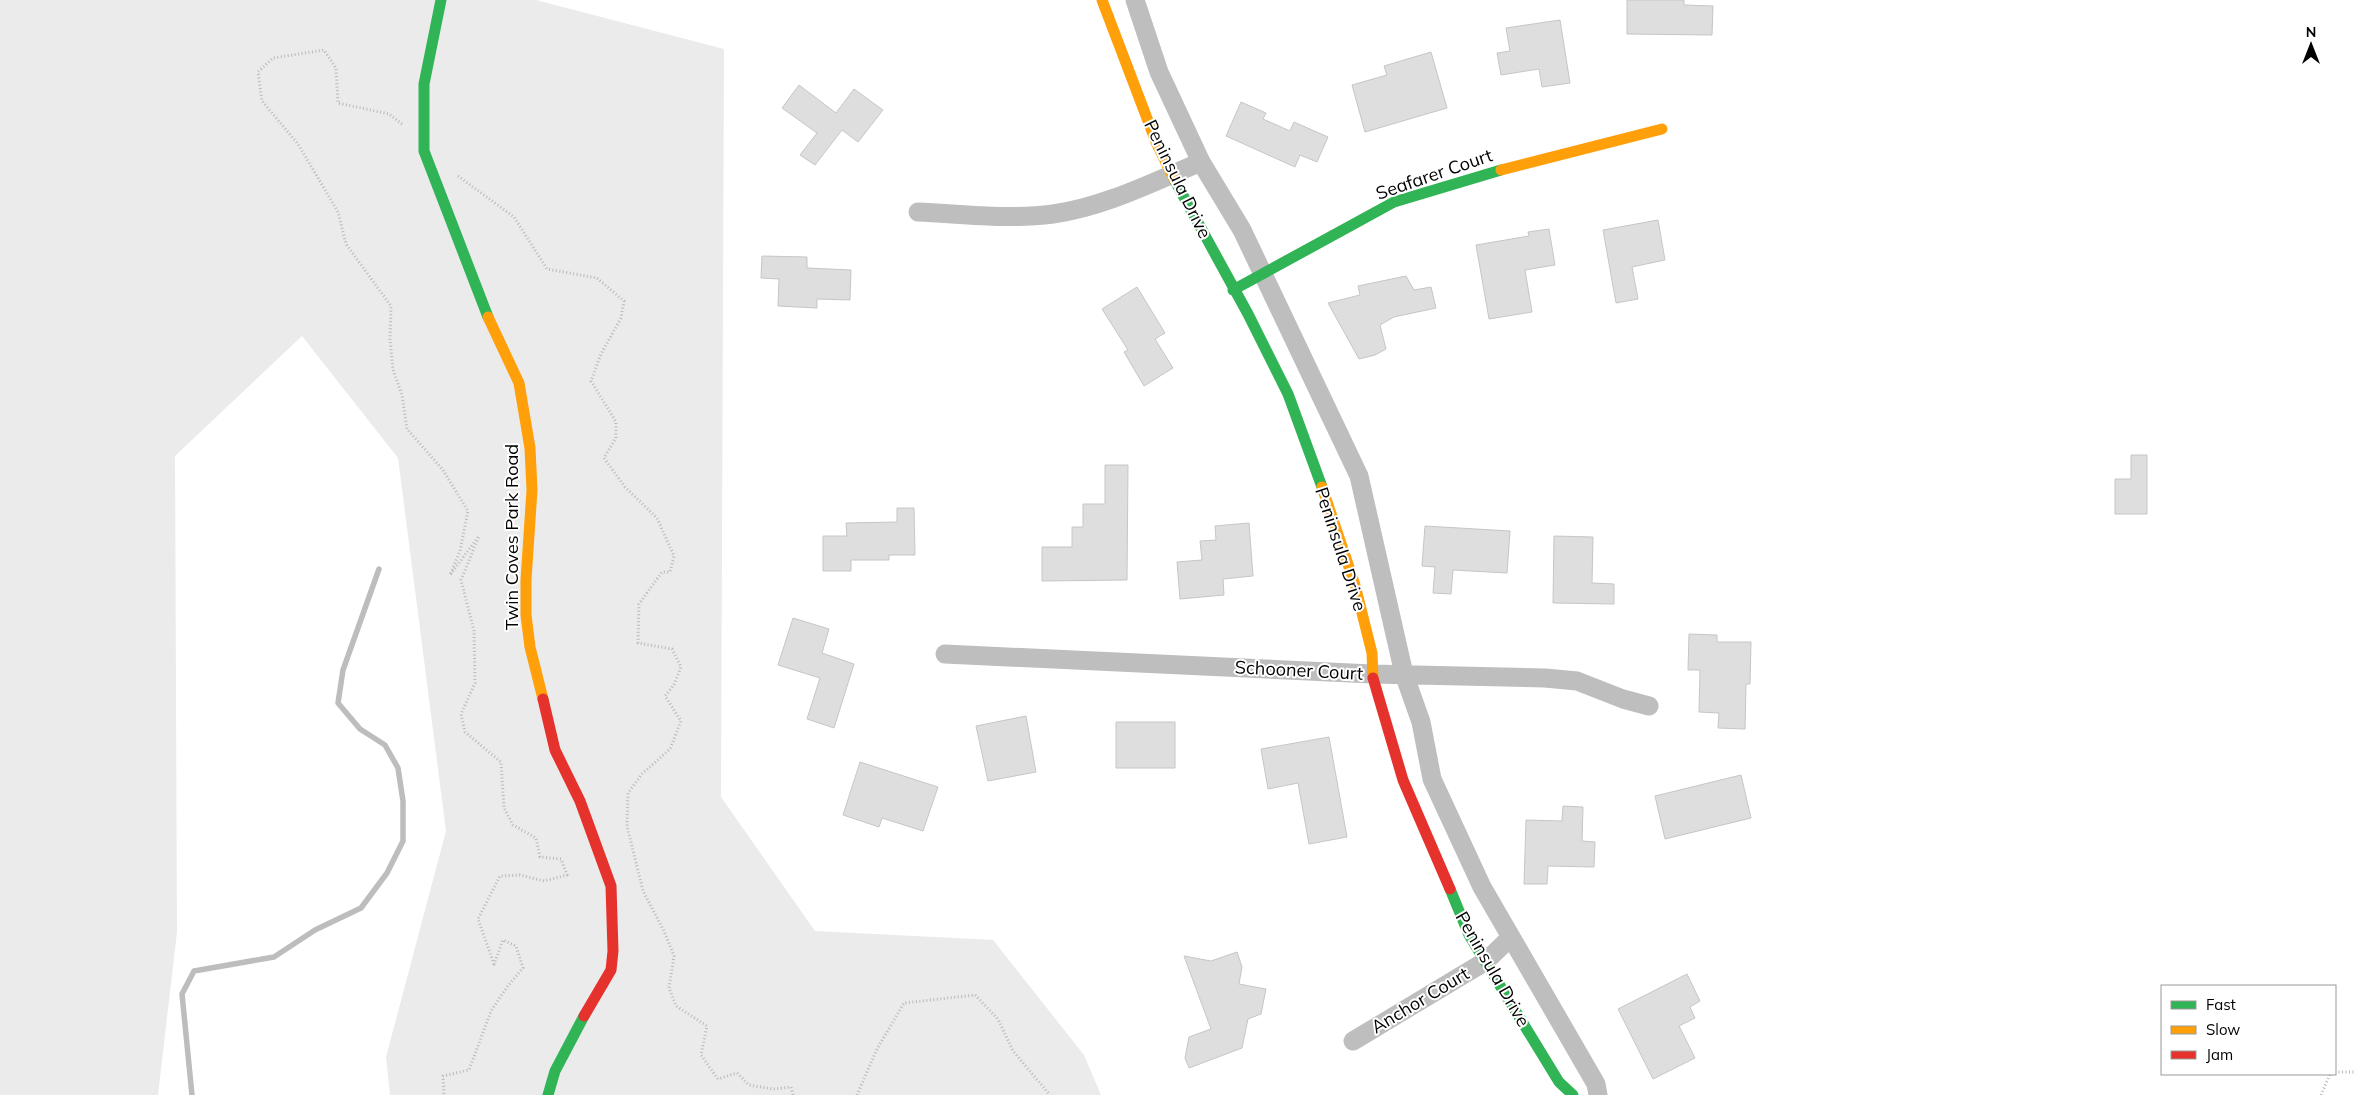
<svg xmlns="http://www.w3.org/2000/svg" width="2356" height="1095" font-family="Mulish,sans-serif">
<style>
.green{fill:#ebebeb}
.lines{fill:none;stroke-linecap:round;stroke-linejoin:round}
.stream{stroke:#bdbdbd;stroke-width:5.5}
.building{fill:#dedede;stroke:#c6c6c6}
.path{stroke:#b9b9b9;stroke-width:3;stroke-dasharray:1 2.5;stroke-linecap:butt}
.street{stroke:#bebebe;stroke-width:19}
.fast{stroke:#30b455;stroke-width:11}
.slow{stroke:#ff9f0a;stroke-width:11}
.jam{stroke:#e5322d;stroke-width:11}
.labels{text-anchor:middle;dominant-baseline:central;stroke-width:4;stroke-linejoin:round;paint-order:stroke}
.street-label{font-size:18px;fill:#000;stroke:#fff}
</style>
<rect width="100%" height="100%" fill="#fff"/>
<path class="green" d="M0 0H536L724 49 721 797 815 931 993 940 1084 1055 1101 1095H390L386 1057 446 831 398 458 302 336 175 456 177 932 158 1095H0Z"/>
<g class="lines">
<path class="stream" d="M192 1095 182 994 194 971 274 957 315 930 361 908 387 873 403 841V801L398 768 385 745 360 729 338 703 343 670 379 569"/>
</g>
<path class="building" d="M1627 0H1684V5L1713 6 1712 35 1627 34Z
M1560 20 1570 83 1542 87 1539 69 1501 75 1497 53 1510 51 1506 28Z
M1431 52 1447 108 1365 132 1352 85 1387 75 1384 66Z
M799 85 836 113 854 89 883 110 858 142 842 130 815 165 800 155 817 133 782 108Z
M1241 102 1266 113 1263 119 1290 131 1294 122 1328 137 1317 162 1300 155 1295 167 1226 136Z
M1658 220 1665 260 1632 267 1638 299 1616 303 1603 230Z
M1549 229 1555 265 1525 270 1532 312 1489 319 1476 245 1529 236 1528 232Z
M762 256 807 257V268L851 270 850 300 817 299V308L778 306 779 279 761 278Z
M1406 276 1414 290 1431 287 1436 308 1394 317 1380 325 1386 349 1375 355 1359 359 1328 303 1360 295 1358 286Z
M1137 287 1165 333 1155 339 1173 368 1144 386 1124 352 1128 350 1102 309Z
M2131 455H2147V514H2115V479H2131Z
M1105 465H1128L1127 580 1042 581V547H1072V527H1083V504H1105Z
M897 508H914L915 555H889V560H851V571H823V536H847L846 523 897 522Z
M1249 523 1253 576 1223 579 1224 595 1180 599 1177 562 1202 560 1200 541 1216 540 1215 526Z
M1425 526 1510 531 1507 573 1453 570 1451 594 1433 593 1435 567 1422 566Z
M1554 536 1593 537 1592 583 1614 584V604L1553 603Z
M793 618 829 629 822 653 854 664 834 728 807 719 820 678 778 665Z
M1689 634 1717 635V642H1751L1750 684H1746L1745 729 1718 728 1719 713 1699 712 1700 670H1688Z
M1026 716 1036 772 988 781 976 726Z
M1116 722H1175V768H1116Z
M1329 737 1347 837 1309 844 1298 783 1268 789 1261 749Z
M860 762 938 787 923 831 882 818 879 827 843 815Z
M1741 775 1751 818 1665 839 1655 796Z
M1563 806 1583 807 1582 841 1595 842 1594 867 1548 866 1547 884H1524L1526 820 1562 821Z
M1237 952 1242 967 1239 984 1266 989 1261 1014 1248 1019 1242 1048 1189 1068 1185 1058 1189 1037 1211 1029 1184 956 1211 961Z
M1687 974 1700 1001 1690 1007 1695 1018 1679 1026 1695 1058 1653 1079 1618 1009Z"/>
<g class="lines">
<path class="path" d="M402 124 389 114 338 103 336 68 324 50 273 58 258 72 262 101 298 144 338 212 346 244 391 306 390 339 393 370 402 395 407 429 443 470 468 511 460 551 450 575 479 536 461 580 474 631 475 683 461 714 465 732 501 762 504 808 513 825 536 838 540 857 561 859 567 875 544 881 520 875 500 876 478 919 494 964 503 940 516 946 523 968 507 987 491 1011 469 1070 443 1076 444 1095
M458 176 514 217 547 269 597 278 624 301 621 318 601 354 591 381 616 422V438L604 458 625 487 657 518 674 556 670 572H662L639 604 638 643 672 649 681 667 674 685 665 696 681 721 670 749 642 774 628 793 627 826 643 891 664 931 674 956 669 988 676 1006 707 1026 701 1055 718 1079 737 1073 749 1085 773 1089 791 1087 793 1095
M2335 1072H2356
M857 1095 877 1049 904 1003 975 995 998 1019 1013 1051 1050 1095
M2321 1095 2330 1074"/>
<path class="street" d="M1135 0 1159 72 1201 162 1242 230 1359 476 1404 674 1421 722 1432 779 1482 887 1596 1084 1598 1095
M918 212C963 214 1008 220 1053 214 1104 207 1153 182 1201 162
M945 654 1372 674 1545 678 1577 681 1623 699 1649 706
M1353 1041 1486 961 1510 938"/>
<path class="fast" d="M441 0 424 84V151L488 317
M1174 179 1248 314 1288 394 1322 487
M1233 290 1394 202 1501 170
M1450 889 1469 935 1559 1082 1573 1095
M548 1095 555 1071 584 1016"/>
<path class="slow" d="M1102 0 1156 142 1174 179
M1501 170 1662 129
M488 317 519 383 530 448 532 490 526 580V615L530 647 543 699
M1322 487 1355 585 1372 653 1373 678"/>
<path class="jam" d="M1373 678 1403 780 1450 889
M543 699 555 750 580 801 611 886 613 951 611 970 584 1016"/>
</g>
<g class="labels">
<g class="street-label">
<text transform="translate(1434 174) rotate(-19)">Seafarer Court</text>
<text transform="translate(1178 179) rotate(64)">Peninsula Drive</text>
<text transform="translate(511 537) rotate(-90)">Twin Coves Park Road</text>
<text transform="translate(1341 549) rotate(72)">Peninsula Drive</text>
<text transform="translate(1299 670) rotate(3)">Schooner Court</text>
<text transform="translate(1493 969) rotate(60)">Peninsula Drive</text>
<text transform="translate(1420 1000) rotate(-31)">Anchor Court</text>
</g>
</g>
<rect x="2161" y="985" width="175" height="90" fill="#ffffff" stroke="#999999"/>
<rect x="2171" y="1001" width="25" height="8" fill="#30b455" stroke="#999999"/>
<text x="2206" y="1010" font-size="15" fill="#000000">Fast</text>
<rect x="2171" y="1026" width="25" height="8" fill="#ff9f0a" stroke="#999999"/>
<text x="2206" y="1035" font-size="15" fill="#000000">Slow</text>
<rect x="2171" y="1051" width="25" height="8" fill="#e5322d" stroke="#999999"/>
<text x="2206" y="1060" font-size="15" fill="#000000">Jam</text>
<g transform="translate(2311 45)" stroke="#ffffff" stroke-width="4" paint-order="stroke">
<path d="M0-4L9 19L0 12L-9 19Z" fill="#000000"/>
<text y="-8" font-size="14" font-weight="bold" text-anchor="middle" fill="#000000">N</text>
</g>
</svg>
